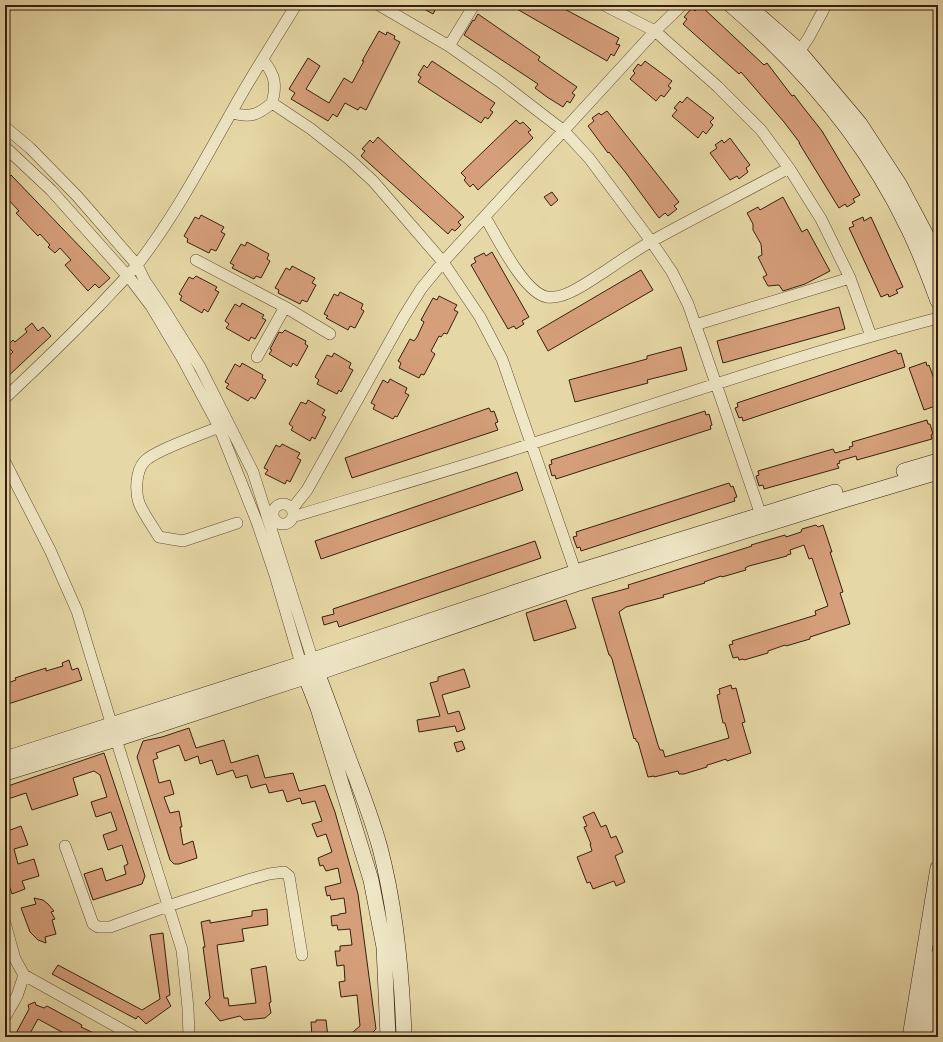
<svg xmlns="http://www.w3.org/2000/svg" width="943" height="1042" font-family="'EB Garamond',serif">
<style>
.building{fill:#d69f7b;stroke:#371e0f}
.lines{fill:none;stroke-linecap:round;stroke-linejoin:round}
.street-casing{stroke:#634c35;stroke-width:12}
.secondary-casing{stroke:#371e0f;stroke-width:16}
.street{stroke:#efe6c5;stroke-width:11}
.secondary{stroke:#efe6c5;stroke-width:15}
</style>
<rect width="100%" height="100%" fill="#e6d8a6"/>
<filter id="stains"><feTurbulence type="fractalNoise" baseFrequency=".005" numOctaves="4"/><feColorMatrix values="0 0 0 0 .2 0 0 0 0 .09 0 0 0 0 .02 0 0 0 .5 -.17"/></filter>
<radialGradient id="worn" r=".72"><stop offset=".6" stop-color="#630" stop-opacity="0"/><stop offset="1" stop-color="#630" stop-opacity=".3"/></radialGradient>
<path class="building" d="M417 5H438L433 14Z
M510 5H557L619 38 616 44 620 45 614 56 611 54 607 61Z
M700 5 764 65 767 63 792 96 794 95 803 107 822 131 860 195 853 199 855 202 847 207 845 204 839 208 799 143H800L784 122 741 72 739 74 683 24 687 19 684 17 692 8 695 11Z
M478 14 540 57 538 60 577 87 572 93 575 95 570 103 567 101 563 107 547 97 535 88 538 84 464 35 473 20 474 21Z
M379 31 386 35 387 32 395 36 394 39 400 42 366 110 360 107 358 110 345 103 337 117 333 114 328 121 291 99 295 93 289 89 308 58 320 66 306 89 329 103 344 78 352 83 364 61H362Z
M432 61 495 103 490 110 493 112 488 119 485 117 481 123 418 82 421 77 418 75 424 65 427 68Z
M645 61 672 81 668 86 671 88 664 97 661 95 656 101 630 79 635 73 633 71 638 64 641 66Z
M687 97 714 118 710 122 713 125 706 134 703 131 698 138 672 116 677 110 674 108 680 101 682 103Z
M607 111 679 202 674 206 677 209 668 216 665 213 659 218 626 173 609 152 608 153 588 126 594 121 592 118 599 113 601 115Z
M516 120 520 124 523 122 531 130 528 132 533 138 478 190 473 184 470 187 464 180 466 178 461 173Z
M378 137 464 217 458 222 461 225 455 231 452 229 448 234 361 156 365 151 362 149 370 140 373 143Z
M730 138 750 165 746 168 748 172 739 179 737 176 730 180 710 153 717 148 715 145 722 140 724 143Z
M11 175 110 278 99 288 95 284 88 291 65 265 71 260 60 248 55 253 48 247 50 245 40 234 38 236 16 213 19 211 5 196V181Z
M552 192 558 200 551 206 544 197Z
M783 197 802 232 807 229 830 271 805 284 783 291 779 285 768 286 763 277 767 275 758 257 762 255 761 244 753 230V224L747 213 758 207 760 210Z
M201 215 224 227 221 232 225 234 216 251 211 249 209 253 187 242 188 239 184 236 195 217 199 219Z
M863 217 864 221 871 217 903 287 896 290 898 293 889 297 888 294 881 297 849 228 854 226 852 222Z
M247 242 269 254 267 259 270 261 261 278 256 276 254 279 232 268 234 265 230 263 241 244 245 246Z
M492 252 529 317 522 321 524 324 516 329 514 326 508 329 471 265 476 262 474 258 484 253 486 256Z
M292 266 315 278 312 283 316 285 307 302 302 300 300 304 278 293 279 290 275 288 286 268 290 270Z
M641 270 653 290 548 351 537 331Z
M196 276 217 287 215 290 219 292 208 312 204 309 202 313 180 300 182 296 179 294 189 277 193 279Z
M340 292 363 304 361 309 364 311 355 328 350 326 348 330 326 318 328 316 324 314 334 294 338 296Z
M439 296 457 305 454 310 458 312 447 334 444 333 441 337 439 336 431 351 435 354 424 375 421 374 419 378 399 368 401 363 398 361 410 339 414 341 417 337 424 322 421 320 433 298 437 300Z
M242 303 264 315 262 318 266 320 255 339 251 337 249 341 226 328 229 324 225 321 235 304 240 307Z
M839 307 845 329 723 363 717 341Z
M32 323 38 331 43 327 51 336 5 379V359L13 352 7 346 13 340 15 342 27 332 25 329Z
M285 330 306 341 305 344 308 346 297 366 293 363 291 367 269 354 272 350 270 349 279 332 282 333Z
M681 347 687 370 647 380 648 383 575 402 569 380 647 359V356Z
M896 350 898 354 901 353 905 367 743 421 742 417 739 418 735 408 738 407 737 403Z
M334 353 351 363 349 368 353 370 341 392 339 390 337 394 317 384 319 380 315 377 327 355 332 357Z
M926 362 927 366 929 365 938 390V405L924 410 909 368Z
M242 363 263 375 262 378 266 380 255 399 251 397 248 401 226 388 229 384 225 382 235 364 240 367Z
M390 379 407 388 405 393 409 395 397 417 395 416 393 419 373 409 375 405 371 403 383 380 388 383Z
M308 400 325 410 322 415 326 417 315 439 312 437 310 441 291 430 293 427 289 424 301 402 306 404Z
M489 408 491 412 494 411 498 422 495 423 498 430 352 478 345 458Z
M705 411 706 415 709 414 712 425 710 426 711 429 556 479 555 475 552 476 549 465 552 464 551 460Z
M927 420 928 424H930L933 434 931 435 932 439 857 460 856 456 839 461 840 463 837 464 839 468 764 489 763 485 759 486 756 476 759 475 758 471 833 449 835 453 850 449 849 447 853 446 852 442Z
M282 444 300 453 297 458 301 460 290 482 287 480 285 484 265 474 268 470 264 468 276 445 280 447Z
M517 472 523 490 321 559 315 541Z
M729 483 731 487 733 486 737 497 734 498 735 501 581 551 580 547 577 548 573 537 577 536 576 532Z
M816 525 818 527 823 525 832 552H830L843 592 840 593 850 624 810 637V639L786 646 785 645 768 651V653L744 660 743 659 739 660 738 657 733 658 729 645 733 644 732 641 816 615 815 611 828 606 812 558 809 559 804 545 790 550 791 554 787 555V556L749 566 745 568 746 570 722 577 721 576 704 582 705 583 667 594 663 595 664 597 626 607 619 612 658 745 660 750H663L665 757 729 738 725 723H723L717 695 720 694 719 689 731 685 732 689 736 688 745 722 742 723 751 753 727 761 726 759 711 764 707 765V767L684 774H679L678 771 654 777V776L648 777 638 742H637L635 738 634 739 612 659 610 655H609L592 598 629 588 628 585 752 546 751 545 785 535 786 537 801 532 802 529Z
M535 541 541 558 339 627 337 621 324 625 322 617 334 614 333 609Z
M566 600 576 628 534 641 526 613Z
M69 660 72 670 78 668 82 680 5 705V684L16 680 15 678 24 675 46 668V671L63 666 62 663Z
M464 669 470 687 442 695 448 714 459 711 465 729 457 732 455 726 419 732 417 720 440 716 430 683 438 681V677Z
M189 728 196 748 224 740 231 763 258 755 265 778 293 773 299 791 325 785 335 812 358 894 376 1029 368 1037H347L360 1026 357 995 341 997 339 982 345 981 344 965 337 966 335 951H340V946L352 945 350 929 338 930 337 925 332 926 331 916 339 915V914L346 913 344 898 331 900 330 895 327 896 325 887 341 883 338 868 326 871 323 865 320 866 318 858 332 852 326 834 317 837 312 824 322 821 315 801 302 804 300 798 287 802 283 790 269 793 266 784 251 788 247 775 236 778 233 770 217 775 212 760 200 764 198 756 185 761 179 745 156 753 158 758 153 760 159 783 170 780 174 794 164 797 170 813 179 811 182 827H180L183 845 193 841 197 858 179 864H174L170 860 137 757 143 741 162 737Z
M462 741 465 749 457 752 454 743Z
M104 753 145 876 142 884 93 900 84 874 102 868 106 881 126 874 124 866 128 864 122 845 108 850 103 835 117 830 111 812 96 817 91 802 107 797 100 775 94 771 73 778 78 795 32 810 26 793 5 800V787Z
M594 812 601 827 606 825 611 838 616 836 623 852 615 856 625 882 616 886 614 881 593 889 590 882 587 883 577 857 592 851 590 844H591L584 827 587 826 583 817Z
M21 826 28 845 14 849 18 864 34 859 39 876 22 881 25 889 12 894 5 873V832Z
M34 898 43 900 48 904 54 911 51 912 55 919 52 920 56 934 45 937 46 943 38 940 30 932 21 908 36 904Z
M267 909 268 925 242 929 244 941 217 945 224 998H228L229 1006 256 1003 251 969 266 966 271 1002 269 1003 271 1013 265 1018 244 1020 240 1016 220 1021 205 1003 210 998 203 947H205L201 922 210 920V923L252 916V911Z
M163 933 170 995 166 997 171 1006 146 1024 138 1016 136 1019 52 974 58 965 142 1010 160 999 150 935Z
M35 1002 36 1005 44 1008 47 1006 82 1025 81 1027 102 1037H71L38 1019 28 1037H14L29 1009 28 1005Z
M316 1020H326L328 1037H312L311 1022H316Z"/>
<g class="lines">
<g class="street-casing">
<path id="street" d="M379 5 449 46 499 81 564 131 589 158 651 241 672 272 688 304 703 346 763 521
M604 5 655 31 718 87 761 130 789 168 821 219 850 278 871 336
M449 46 474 5
M799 52 809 37 826 5
M272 103 311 129 349 159 373 181 443 262 480 317 502 359 578 579
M232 113C250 118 258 115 272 103 277 84 275 75 263 60
M5 127 30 148 77 196 137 265 145 281 162 306 200 367 253 472 313 661
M5 147 51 190 132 281 151 306 182 358 219 427 257 522 275 575 301 664
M485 217C497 237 524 293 547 297 565 300 589 281 604 272 620 261 636 250 652 241 697 216 743 193 789 168
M196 260 285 307 330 334
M695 325 850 278
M257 357 285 307
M5 398C37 368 69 337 100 305 112 292 125 279 137 265 179 211 210 149 244 90 261 61 279 33 296 5
M219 427C203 434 153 451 144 462 136 471 135 491 139 503 143 513 153 527 159 537L183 541 237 523
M5 462 50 550 77 611 116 739 182 950 188 1008 189 1037
M273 514a10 10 0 1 1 20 0a10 10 0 1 1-20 0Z
M292 509 307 490 403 318 421 289 443 262 655 31 682 5
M293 516 299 515C377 491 456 469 534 443 668 400 801 354 938 318
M65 846 93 924 98 927H110L168 906 251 879 269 874 284 872 289 876 302 955
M5 923 15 959 24 975 17 996 5 1017
M24 975 135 1037"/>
</g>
<g class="secondary-casing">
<path id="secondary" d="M731 5C803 67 867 142 908 228 920 252 929 277 938 301
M747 5 796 48 860 124 899 184 925 233 938 265
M904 471 938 461
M314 665C327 697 338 730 350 762 361 790 372 819 380 848 396 909 402 974 404 1037
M302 667 318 708 371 880 384 947 388 1037
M5 759 301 664 576 572 835 492
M5 773 116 739 314 674 579 583 834 503 938 472
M910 1037 938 868
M924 1037 938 956"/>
</g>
<use href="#street" class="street"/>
<use href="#secondary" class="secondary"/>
</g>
<rect width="943" height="1042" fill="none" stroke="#e6d8a6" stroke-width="20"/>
<rect x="6" y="6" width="931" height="1030" fill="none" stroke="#371e0f" stroke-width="2"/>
<rect x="10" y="10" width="923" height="1022" fill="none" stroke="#371e0f"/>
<rect width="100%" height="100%" filter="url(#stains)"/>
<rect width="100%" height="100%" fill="url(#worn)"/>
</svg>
